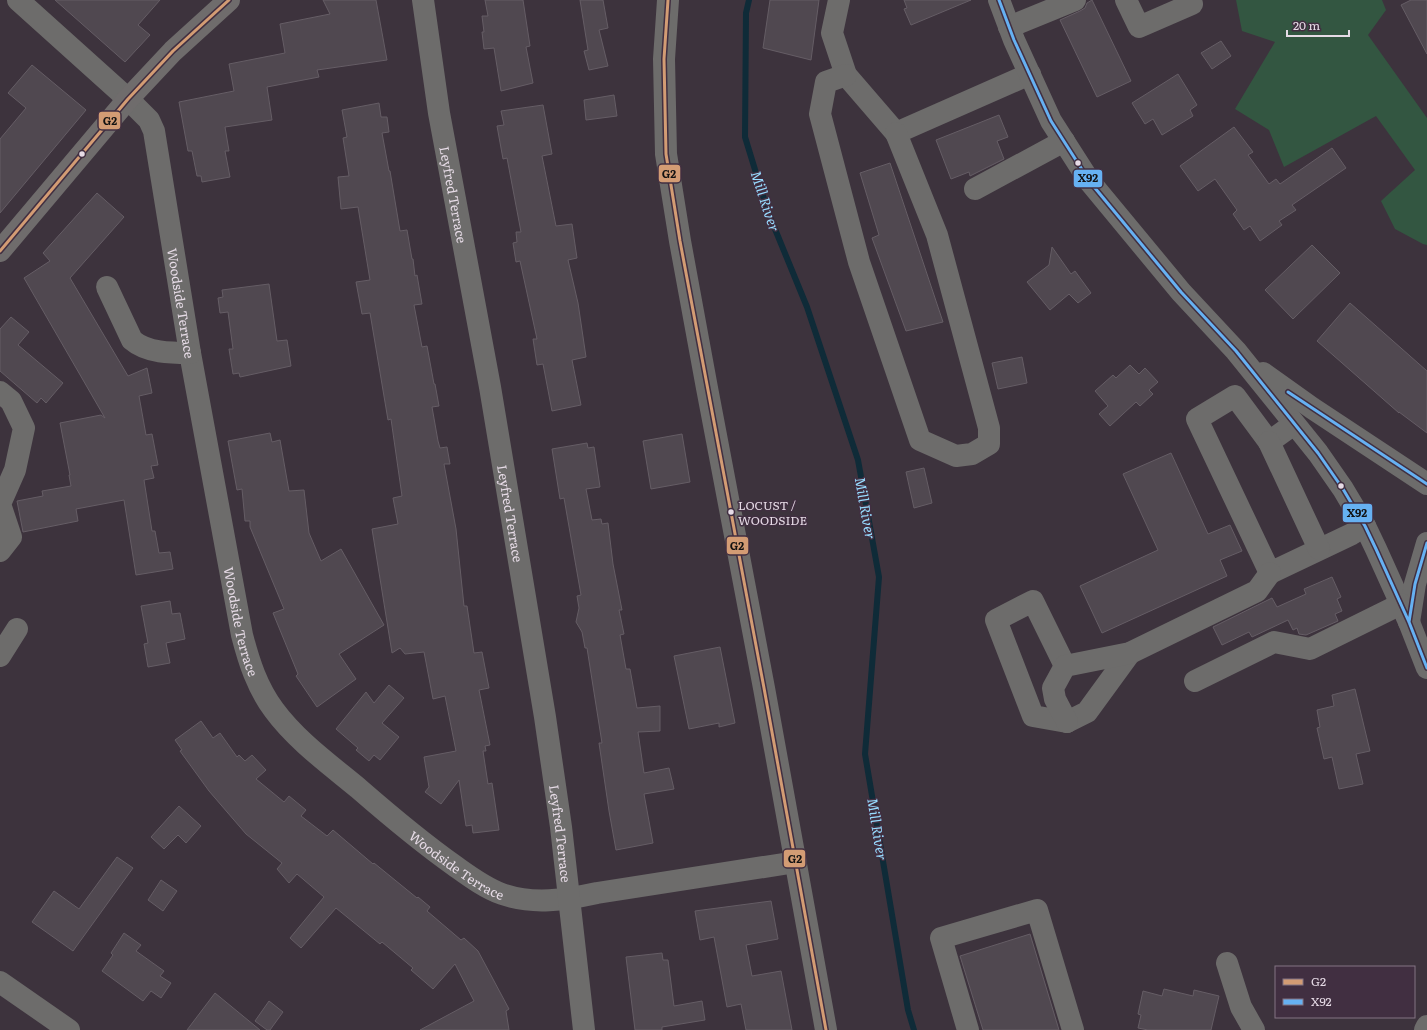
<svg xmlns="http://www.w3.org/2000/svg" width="1427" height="1030" font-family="Literata,serif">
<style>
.green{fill:#335641}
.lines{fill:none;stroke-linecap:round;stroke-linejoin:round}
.stream{stroke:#0f2b38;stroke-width:6}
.building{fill:#504850;stroke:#655d65}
.minor{stroke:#6d6c6b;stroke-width:22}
.major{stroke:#6f6c6c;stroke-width:22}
.bus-1-casing{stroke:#412f41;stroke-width:6}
.bus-2-casing{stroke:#412f41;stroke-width:6}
.bus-1{stroke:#d39c74;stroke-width:3}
.bus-2{stroke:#66b1f2;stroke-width:3}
.bus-dot{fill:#e6dbe6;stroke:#412f41;stroke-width:1.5}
.labels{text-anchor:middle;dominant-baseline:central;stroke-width:3;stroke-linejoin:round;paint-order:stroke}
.bus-label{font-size:12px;fill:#e6dbe6;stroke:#412f41;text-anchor:start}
.street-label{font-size:13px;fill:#e6dbe6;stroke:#412f41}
.water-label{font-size:14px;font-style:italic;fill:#97dcff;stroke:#412f41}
.line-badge{stroke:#412f41;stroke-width:1.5}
.pale-badge-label{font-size:11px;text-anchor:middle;font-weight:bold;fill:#111}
</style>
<rect width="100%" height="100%" fill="#3d333d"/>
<path class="green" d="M1236 0H1382L1386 10 1368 35 1427 118V245L1423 244 1395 229 1381 201 1415 170 1376 116 1284 167 1269 130 1235 109 1275 42 1242 31Z"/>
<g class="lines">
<path class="stream" d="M749 0 746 13 745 137 768 212 807 307 858 460 879 577 865 754 908 1010 914 1030"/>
</g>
<path class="building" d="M55 0H160L138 25 150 35 125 62Z
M323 0H376L387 60 317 70 319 77 267 87 272 120 225 127 229 151H225L230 177 202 182 201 176H197L192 151H188L179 102 234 91 229 64 285 53 280 24 330 14Z
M485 0H523L530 46 526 47 533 83 501 91 494 48 484 49 482 32H484L482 16H488Z
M580 0H603L608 28 599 30 608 66 589 70 584 51 588 50Z
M770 0H819L811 60 763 48Z
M904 0H971L911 25 904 9 907 8Z
M1092 0 1131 81 1097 97 1060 20 1080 11 1085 8 1087 3Z
M1411 0H1427V54L1401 5Z
M1221 41 1231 56 1212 69 1201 53Z
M32 65 86 110 0 213V139L26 108 8 93Z
M1178 74 1197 105 1190 110 1193 116 1162 135 1153 119 1145 124 1132 103Z
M614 95 617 116 586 120 584 100Z
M379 103 381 117H387L389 132 382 133 389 171H390L400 231 407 230 412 259H413L415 276 417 275 422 304 414 305 422 347 427 346 434 384H435L439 406 432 407 438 441 440 448 447 447 450 464H444L456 529 464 606H467L474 653 482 652 489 688 479 690 490 745 485 746 486 751H483L488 784 492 783 499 830 473 833 472 825 466 826 459 780 441 804 425 792 429 787 424 757 456 751 445 696 433 699 424 652 405 654 400 648 392 653 372 529 398 524 393 498 402 496 391 419 388 420 370 313 362 314 356 282 370 280 358 207 341 209 338 177 349 176 343 138 347 137 342 110Z
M543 105 552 154 542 156 556 226 572 224 577 258 568 260 578 303 586 357 572 360 581 405 552 411 543 364 537 365 533 339H537L520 261 516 262 513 243 517 242 516 232H521L507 158 503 159 497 126 504 125 501 111Z
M999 115 1008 137 997 141 1004 159 970 176 969 172 951 179 936 140Z
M1234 127 1253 152 1248 155 1269 184 1276 179 1280 184 1332 148 1346 168 1292 205 1296 210 1279 221 1282 225 1260 241 1250 226 1244 230 1233 214 1237 210 1215 179 1198 191 1180 166Z
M890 163 943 322 906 331 872 238 879 235 860 173Z
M97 193 124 217 70 278 128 376 147 368 152 393 139 396 146 435 152 434 158 465 151 466 154 478 144 480 152 531H155L159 553 170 552 173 569 136 575 124 500 76 509 78 521 23 532 17 501 43 496 42 491 71 486 69 475H70L60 423 101 415 105 418 24 278 50 261 43 253Z
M1312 245 1340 273 1293 319 1265 290Z
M1052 247 1071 274 1075 271 1091 293 1078 303 1069 294 1050 310 1027 282 1049 265Z
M269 284 277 341 287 340 291 366 240 377 239 373 233 374 229 349H233L228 312 220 313 218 298 223 297 222 290Z
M1350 303 1427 371V433L1399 412V413L1317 341Z
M11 317 29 332 18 345 63 383 46 403 41 398 37 403 0 371V329Z
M1022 357 1027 383 998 389 992 363Z
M1130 365 1139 374 1145 368 1158 382 1149 390 1153 394 1140 406 1136 402 1110 426 1099 414 1108 406 1095 391 1113 375 1116 378Z
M270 433 272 442 280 440 289 491 304 490 309 533 321 561 341 549 384 625 339 654 356 679 317 707 296 676 298 674 273 613 284 609 250 527V521H245L242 489 237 490 228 441Z
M682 434 690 482 651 489 643 441Z
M587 443 588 448 594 447 600 487 586 489 592 520 601 519 602 524 608 523 613 564 622 610H619L624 634 620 635 626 669H630L637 708 660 706V731L638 732 644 773 669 768 674 789 644 794 653 843 616 850 609 811 599 743H602L587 648H585L582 632 576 622 579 608 577 596 581 595 564 498 560 499 552 449Z
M1171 453 1208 534 1230 525 1242 551 1220 560 1227 576 1102 633 1080 586 1158 550 1123 474Z
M924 468 932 503 914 508 906 472Z
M1332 577 1341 597 1337 599 1342 611 1335 614 1338 621 1306 635 1299 634 1297 628 1293 630 1288 620 1252 637 1249 632 1222 645 1213 627 1272 598 1277 607 1306 594 1304 589Z
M170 601 172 614 180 613 185 639 166 643 170 663 148 667 144 644 148 643 141 606Z
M720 647 735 723 719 727V723L689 729 674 656Z
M389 685 404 698 382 723 399 737 380 760 374 755 369 761 356 750 358 748 336 729 366 692 374 703Z
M1355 689 1370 751 1356 754 1363 784 1339 789 1332 757 1324 759 1317 728 1320 727 1317 710 1334 706 1332 695Z
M201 721 213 738 220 733 237 757 239 755 245 761 252 755 266 770 256 779 284 802 289 796 306 810 301 816 327 836 333 830 373 864 374 863 417 898 418 897 430 907 427 911 461 940 464 938 478 951 509 1009 506 1011 509 1030H420L474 1001 455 964 433 989 411 970 413 968 382 942 380 944 336 908 301 948 290 938 324 897 297 874 289 883 277 869 282 863 246 834 209 791 180 751 182 750 175 740Z
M179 806 201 826 186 843 178 835 164 849 151 837Z
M117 857 133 868 73 951 32 922 54 891 79 909Z
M161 880 177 891 163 911 148 900Z
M771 901 778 939 746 945 752 976 781 971 792 1030H746L741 1004 727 1007 714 937 700 940 695 911Z
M124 933 141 945 136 951 164 971 160 976 171 983 161 998 151 991 143 1001 102 971 113 955 111 953Z
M1030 934 1059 1030H983L960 956Z
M662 953 663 960H668L674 1006 702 1001 705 1020 662 1027V1030H635L626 957Z
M1164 989 1193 996 1194 990 1219 996 1211 1030H1148L1138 1028 1141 1015 1138 1014 1143 991 1162 996Z
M215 993 260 1030H187Z
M269 1001 283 1012 270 1030H267L255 1021Z"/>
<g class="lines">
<g class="minor">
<path id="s1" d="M18 0 128 99 149 120 154 131 190 353 242 635C249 662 257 687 274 710 296 740 329 764 358 788 389 815 421 842 455 866 469 876 485 888 502 894 533 905 565 900 597 893L796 862"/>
<path id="s2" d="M423 0 439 113 490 387 545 717 561 827 584 1030"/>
<path d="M668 0 664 59 666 154 680 241 707 388 764 688 826 1030"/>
<path d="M839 0 832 33 846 75 896 133 1030 74"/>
<path d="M999 0 1014 40 1051 121 1090 182 1181 292 1236 351 1318 453 1343 489 1365 526 1376 549 1409 622 1427 668"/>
<path d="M1126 0 1139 27 1192 4"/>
<path d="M1009 27 1075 0"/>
<path d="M846 75 826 82 820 114 859 262 920 440 956 456 972 454 989 444V428L937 235 896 133"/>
<path d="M975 189 1064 141"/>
<path d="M107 287 132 340C147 353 171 353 190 353"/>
<path d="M1263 373 1312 408 1427 484"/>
<path d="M0 392 11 401 24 428 15 470 0 504 11 537 0 551"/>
<path d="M1294 424 1269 442 1235 396 1197 419 1270 573 1352 534 1365 526"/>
<path d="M1269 442 1319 549"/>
<path d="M1409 622 1415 584 1427 543"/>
<path d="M0 656 17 629"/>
<path d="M1065 666 1033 601 996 620 1033 716 1067 722 1087 712 1130 653"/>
<path d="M1195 681 1274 642 1310 649 1401 604"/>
<path d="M1067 722 1055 699 1053 688 1065 666 1130 653 1257 591 1270 573"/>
<path d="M1227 963 1241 1007 1254 1030"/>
<path d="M0 982 69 1030"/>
<path d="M968 1030 941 938 1037 910 1073 1030"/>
<path d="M1425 1030 1427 1026"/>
</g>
<path class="major" d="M0 251 128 99 173 51 229 0"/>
<g class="bus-1-casing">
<path id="bus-1" d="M668 0 664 59 666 154 680 241 764 688 826 1030
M0 251 128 99 173 51 229 0"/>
</g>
<g class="bus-2-casing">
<path id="bus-2" d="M999 0 1014 40 1051 121 1090 182 1181 292 1236 351 1318 453 1343 489 1365 526 1376 549 1409 622 1427 668
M1288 392 1427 484
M1409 622 1415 584 1427 543"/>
</g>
<use href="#bus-1" class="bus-1"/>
<use href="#bus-2" class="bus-2"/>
</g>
<g class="bus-dot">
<circle cx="82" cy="154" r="3.5"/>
<circle cx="1078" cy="163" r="3.5"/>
<circle cx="1341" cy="486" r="3.5"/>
<circle cx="731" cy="512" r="3.5"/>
</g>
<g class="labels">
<g class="bus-label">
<text x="738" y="505">LOCUST /<tspan x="738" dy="15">WOODSIDE</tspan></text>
</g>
<g class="street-label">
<text stroke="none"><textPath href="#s2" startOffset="197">Leyfred Terrace</textPath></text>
<text stroke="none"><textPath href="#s1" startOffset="364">Woodside Terrace</textPath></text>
<text stroke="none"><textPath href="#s2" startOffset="521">Leyfred Terrace</textPath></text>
<text stroke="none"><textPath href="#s1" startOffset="688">Woodside Terrace</textPath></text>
<text stroke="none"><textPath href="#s2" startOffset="845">Leyfred Terrace</textPath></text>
<text stroke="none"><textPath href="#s1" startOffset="1024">Woodside Terrace</textPath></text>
</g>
<g class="water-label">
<text transform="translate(766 201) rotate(72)">Mill River</text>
<text transform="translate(866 508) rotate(80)">Mill River</text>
<text transform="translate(878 829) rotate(81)">Mill River</text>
</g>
</g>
<g class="line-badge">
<rect x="98" y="111" width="23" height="19" rx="4" fill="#d39c74"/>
<rect x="658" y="164" width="23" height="19" rx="4" fill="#d39c74"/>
<rect x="1073" y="169" width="30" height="19" rx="4" fill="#66b1f2"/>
<rect x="1342" y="503" width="31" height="20" rx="4" fill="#66b1f2"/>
<rect x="726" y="536" width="23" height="19" rx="4" fill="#d39c74"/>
<rect x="783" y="849" width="23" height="19" rx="4" fill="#d39c74"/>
</g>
<g class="pale-badge-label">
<text x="110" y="125">G2</text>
<text x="669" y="178">G2</text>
<text x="1088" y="182">X92</text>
<text x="1357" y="517">X92</text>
<text x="737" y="550">G2</text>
<text x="795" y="863">G2</text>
</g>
<rect x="1275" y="966" width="140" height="52" fill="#412f41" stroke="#837483"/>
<rect x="1283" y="979" width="20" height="6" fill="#d39c74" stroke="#837483"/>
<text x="1311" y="986" font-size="12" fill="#e6dbe6">G2</text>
<rect x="1283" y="999" width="20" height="6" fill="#66b1f2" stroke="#837483"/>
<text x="1311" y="1006" font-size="12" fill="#e6dbe6">X92</text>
<path d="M1287 30v6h62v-6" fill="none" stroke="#e6dbe6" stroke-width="2"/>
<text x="1293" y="30" font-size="12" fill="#e6dbe6" stroke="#412f41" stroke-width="3" paint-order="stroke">20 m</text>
</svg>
